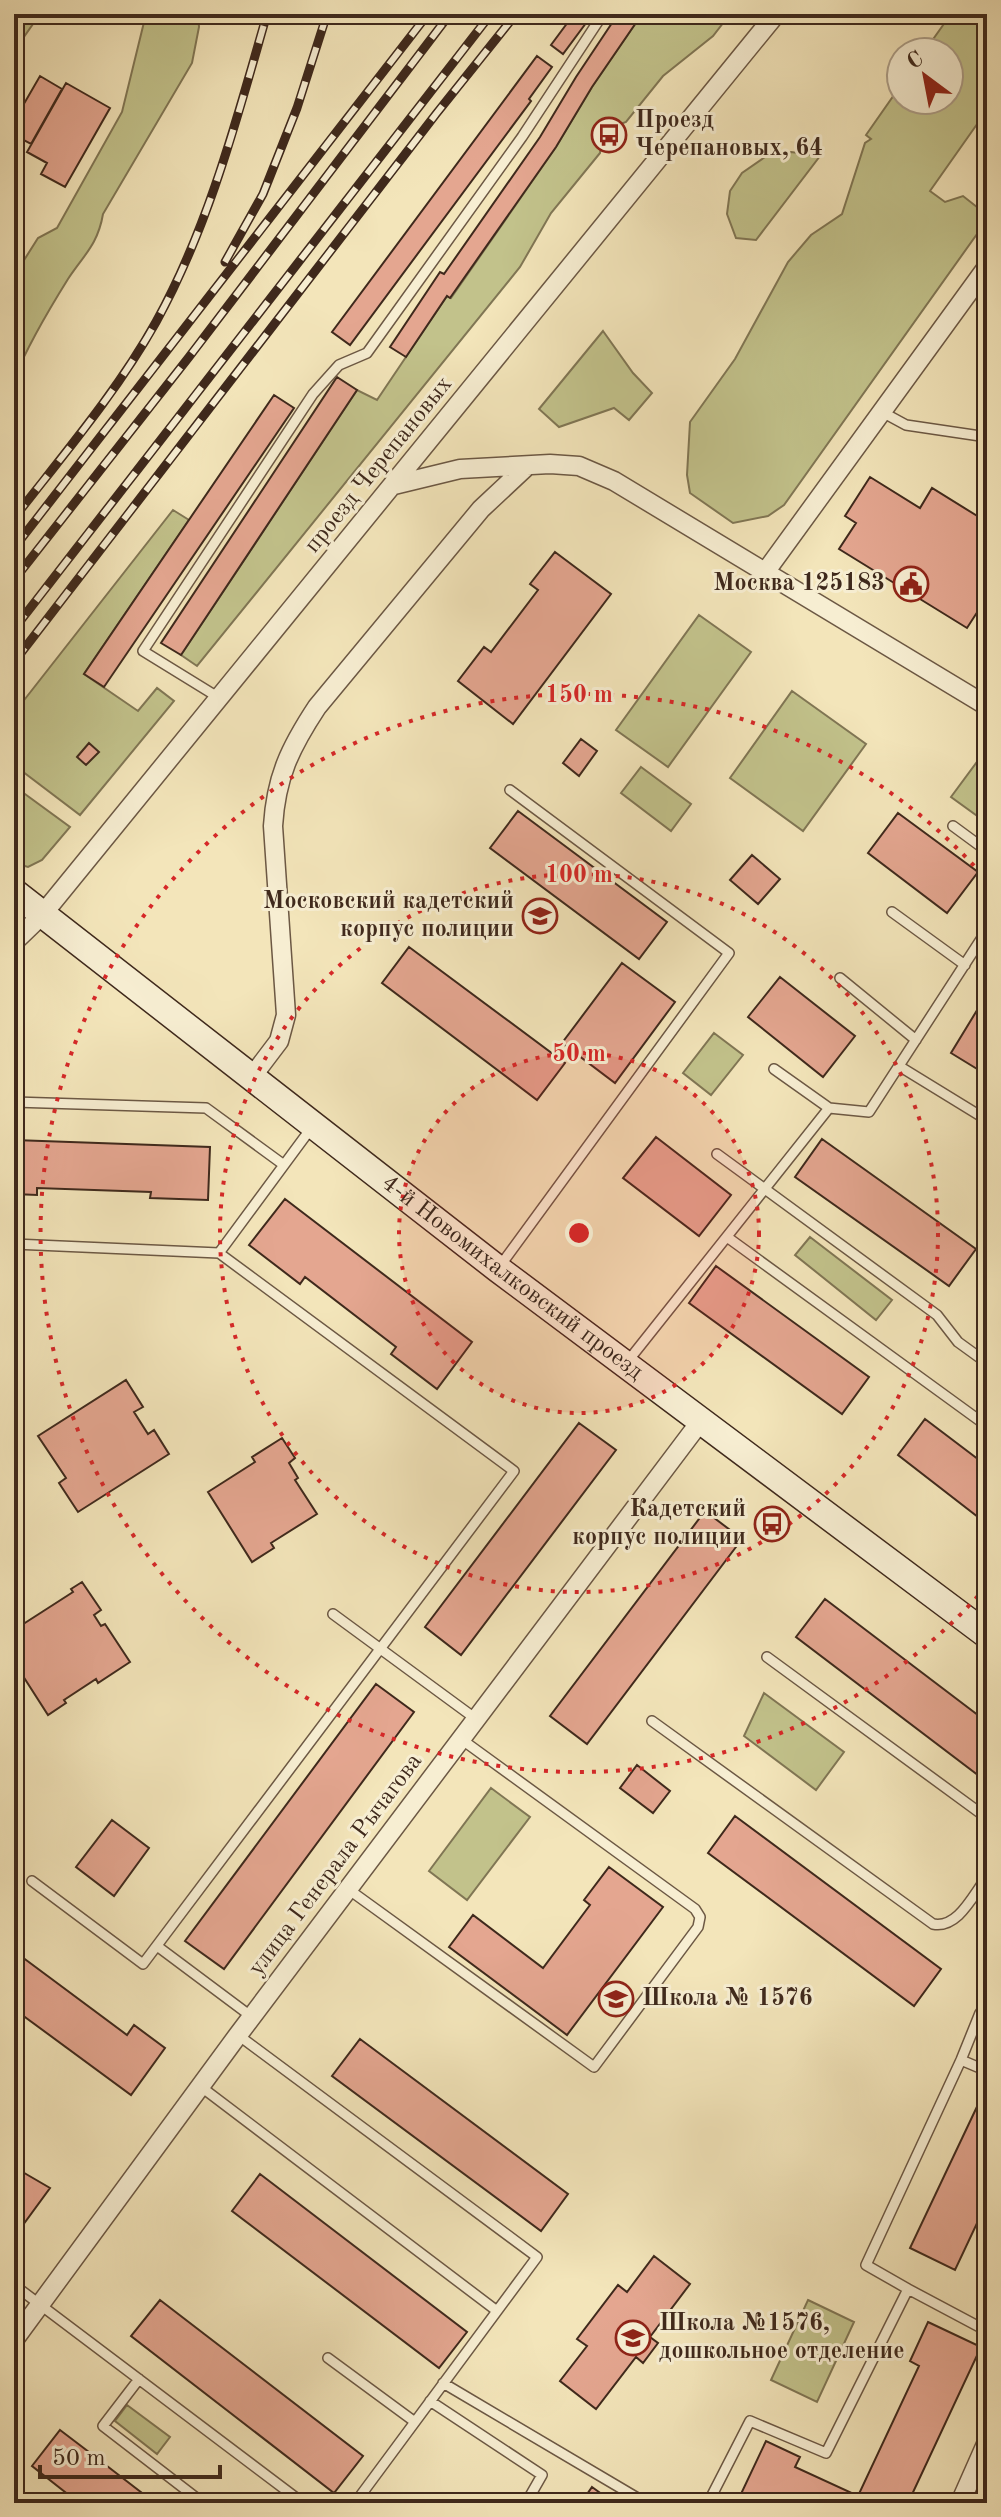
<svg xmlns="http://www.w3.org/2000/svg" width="1001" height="2517" font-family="'Old Standard TT',serif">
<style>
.green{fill:#c2c28b;stroke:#807654;stroke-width:2}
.building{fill:#e4a690;stroke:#3f291c;stroke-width:2}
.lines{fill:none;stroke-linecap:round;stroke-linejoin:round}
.lane-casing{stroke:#6c5844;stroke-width:12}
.street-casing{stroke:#6c5844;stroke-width:21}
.secondary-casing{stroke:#3f291c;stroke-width:29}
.lane{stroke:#f7eed2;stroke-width:9}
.street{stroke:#f7eed2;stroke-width:18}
.secondary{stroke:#f7eed2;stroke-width:26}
.rail-casing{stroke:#3f291c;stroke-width:9}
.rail{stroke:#f7eed2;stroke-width:6;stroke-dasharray:18;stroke-linecap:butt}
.ring{fill:none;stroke:#d62828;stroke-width:4;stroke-dasharray:4 8}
.labels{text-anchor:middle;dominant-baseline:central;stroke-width:6;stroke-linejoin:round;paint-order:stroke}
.poi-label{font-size:24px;font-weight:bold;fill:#3f291c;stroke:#f7eed2;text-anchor:start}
.street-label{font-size:24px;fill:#3f291c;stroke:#f7eed2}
.centre{fill:#d62828;stroke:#f7eed2;stroke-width:4}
.ring-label{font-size:24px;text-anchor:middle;font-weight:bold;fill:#d62828;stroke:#f7eed2;stroke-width:6;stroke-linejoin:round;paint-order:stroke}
</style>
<rect width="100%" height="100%" fill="#f3e5ba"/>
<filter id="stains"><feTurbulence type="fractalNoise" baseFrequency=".0025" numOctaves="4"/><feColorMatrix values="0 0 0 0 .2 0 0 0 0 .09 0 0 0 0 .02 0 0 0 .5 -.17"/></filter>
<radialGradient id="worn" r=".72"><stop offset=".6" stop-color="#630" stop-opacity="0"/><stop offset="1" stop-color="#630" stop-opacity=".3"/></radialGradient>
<path class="green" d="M18 14H40L14 51V16Z
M146 14H198L199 27 192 63 103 214C98 244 84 255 68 279 48 311 28 345 14 379V276L38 238 57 228 122 112Z
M642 14H730L713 36 663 76 626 122 610 128 602 137 600 153 551 213 520 267 197 666 181 655 357 390 377 400 447 296 451 298 556 147 592 87Z
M951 14H987V110L930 191 945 202 963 196 987 215V220L784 505 768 516 733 523 690 493 687 475 690 422 735 359 788 262 811 235 842 214 865 143 871 139 866 135 901 85V100H949V52H924Z
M791 152 820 156 756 240 736 238 727 214 730 191 742 173 765 157Z
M603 331 633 373 652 393 629 420 614 408 559 427 539 409Z
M173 510 189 520 84 674 138 711 157 688 174 701 80 815 14 765V713Z
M699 615 751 652 668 767 616 730Z
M792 691 866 744 803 831 730 778Z
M982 755 987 759V823L951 797Z
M641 767 691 804 671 831 621 793Z
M14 786 70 827 42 860 28 867 14 863Z
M714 1033 743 1055 711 1095 683 1073Z
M810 1237 892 1300 876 1320 795 1255Z
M764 1693 844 1752 816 1790 744 1736Z
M491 1788 530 1817 467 1900 429 1871Z
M808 2300 854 2322 817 2402 771 2380Z
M127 2405 170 2437 157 2454 115 2421Z"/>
<path class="building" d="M574 14 592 15 563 54 551 45Z
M618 14H642L592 87 556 147 450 298 447 296 406 357 390 347 440 272 444 274 540 137 576 77Z
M537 56 552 67 529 99 531 101 350 345 332 332Z
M40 76 62 89 31 144 14 135V121Z
M66 83 110 108 65 187 41 174 47 163 27 152Z
M337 377 357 390 181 655 161 643Z
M274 395 294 408 104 687 84 674Z
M870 477 920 508 932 488 987 522V597L967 628 839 549 856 523 845 516Z
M555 552 611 594 513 724 458 681 484 647 491 652 538 590 530 584Z
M581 739 597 751 579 776 563 763Z
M89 743 99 752 86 765 77 757Z
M518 811 667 922 639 959 490 848Z
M898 813 978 872 947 913 868 853Z
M752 855 780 879 758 904 730 880Z
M409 947 565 1063 537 1100 382 983Z
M622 963 675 1002 615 1083 562 1043Z
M780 977 855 1036 823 1077 748 1017Z
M979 1007 987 1012V1075L951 1053Z
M656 1137 731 1195 699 1236 623 1178Z
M822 1139 976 1249 949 1286 795 1177Z
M14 1140 210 1147 208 1200 150 1198 151 1192 37 1188V1195L14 1194Z
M285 1199 472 1342 437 1389 391 1354 396 1347 305 1277 300 1284 249 1245Z
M716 1266 869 1377 842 1414 689 1303Z
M126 1380 143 1407 134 1412 148 1434 154 1430 169 1454 78 1512 59 1483 66 1478 38 1436Z
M925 1419 987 1466V1524L898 1455Z
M579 1423 616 1450 461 1655 425 1627Z
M282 1438 295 1458 289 1463 298 1478 295 1480 317 1514 271 1543 274 1548 252 1562 208 1492 255 1462 252 1457Z
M705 1511 742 1539 587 1744 550 1716Z
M82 1582 101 1610 94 1615 101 1626 105 1624 130 1662 98 1683 96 1679 64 1700 66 1703 48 1715 14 1662V1630L73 1592 71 1589Z
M825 1599 987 1722V1782L796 1637Z
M376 1684 414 1712 224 1969 185 1941Z
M637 1765 670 1791 653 1813 620 1788Z
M735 1816 941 1969 914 2006 708 1853Z
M112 1820 149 1848 114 1896 76 1867Z
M609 1867 663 1907 567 2035 449 1947 473 1915 543 1968 590 1905 584 1900Z
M14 1951 127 2035 134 2025 165 2048 131 2095 14 2009Z
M360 2039 568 2194 541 2231 332 2076Z
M983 2094 987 2095V2202L955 2270 910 2248Z
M14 2167 50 2188 20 2229 14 2224Z
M260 2174 467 2332 439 2368 232 2211Z
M654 2256 690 2284 650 2337 658 2343 643 2363 636 2357 596 2409 560 2381 587 2346 577 2339 618 2285 627 2292Z
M160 2300 363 2456 334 2493 131 2336Z
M928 2322 981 2347 908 2503H755L740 2496 766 2441 800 2457 795 2467 858 2496 919 2366 910 2361Z
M60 2430 85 2449 155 2503H79L32 2466Z
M592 2487 614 2503H581Z"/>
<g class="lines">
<g class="lane-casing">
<path id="lane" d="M882 412 906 425 987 437
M221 699 143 651 313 394 339 365 367 353 522 137 603 14
M953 826 987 851
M892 912 965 965
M840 978 916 1040
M899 1066 987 1120
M774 1069 829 1108
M14 1102 206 1108 284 1165
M717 1154 937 1315 958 1342 987 1363
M727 1237 987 1426
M14 1244 219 1253 514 1471 143 1964 32 1881
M219 1253 312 1127
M500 1266 729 953 510 790
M628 1361 829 1108 869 1112 987 930
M333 1614 476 1719
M767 1657 987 1818
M652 1721 933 1924C958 1929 973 1895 987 1877
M348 1889 594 2067 698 1927 700 1917 695 1909 461 1739
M157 1946 252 2017
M238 2035 537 2257 355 2503
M961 2060 987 2071
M200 2086 497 2311
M14 2285 303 2503
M908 2289 866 2265 961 2060 980 2013 987 2011
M328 2358 415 2422
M139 2379 103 2426 203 2503
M443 2383 646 2503
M430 2401 542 2475 526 2503
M708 2503 750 2421 826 2453 908 2289 987 2331"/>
</g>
<g class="street-casing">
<path id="street" d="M394 485 460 469 550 464 579 466 614 481 987 706
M766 571 987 267
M14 942 42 915 776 14
M251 1078 279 1041 286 1015 273 826C276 777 290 748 317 707L481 509 527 466
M14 2340 238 2035 700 1422
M960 2503 987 2442"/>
</g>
<g class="secondary-casing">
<g id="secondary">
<path id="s1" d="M14 892 498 1269 987 1635"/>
</g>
</g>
<use href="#lane" class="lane"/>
<use href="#street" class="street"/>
<use href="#secondary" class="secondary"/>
<g class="rail-casing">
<path id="rail" d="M225 262 263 194 297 108 327 14
M14 518C63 455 117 392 156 322 209 226 237 118 267 14
M14 548 428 14
M14 580 189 357 450 14
M14 629 491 14
M14 662 436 114 516 14"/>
</g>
<use href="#rail" class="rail"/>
</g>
<circle cx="579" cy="1233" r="180" fill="#d62828" fill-opacity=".12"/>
<g class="ring">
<circle cx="579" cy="1233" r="180"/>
<circle cx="579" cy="1233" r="359"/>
<path d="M986 1587A539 539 0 1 1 986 879"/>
</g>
<defs>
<g id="bus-ring" transform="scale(1.8)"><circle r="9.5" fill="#f7eed2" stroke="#8f2418" stroke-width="1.5"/><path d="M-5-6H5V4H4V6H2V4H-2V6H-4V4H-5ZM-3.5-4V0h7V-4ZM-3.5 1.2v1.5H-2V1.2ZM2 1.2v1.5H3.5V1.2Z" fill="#8f2418"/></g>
<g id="civic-ring" transform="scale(1.8)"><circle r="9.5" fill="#f7eed2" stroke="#8f2418" stroke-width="1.5"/><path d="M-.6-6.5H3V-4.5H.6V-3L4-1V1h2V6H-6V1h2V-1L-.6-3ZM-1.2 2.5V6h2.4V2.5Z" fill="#8f2418"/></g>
<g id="school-ring" transform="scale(1.8)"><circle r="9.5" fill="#f7eed2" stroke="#8f2418" stroke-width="1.5"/><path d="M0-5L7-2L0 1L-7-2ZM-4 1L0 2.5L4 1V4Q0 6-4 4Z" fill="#8f2418"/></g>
</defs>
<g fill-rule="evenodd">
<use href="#bus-ring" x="609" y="135"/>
<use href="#civic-ring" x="911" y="584"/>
<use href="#school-ring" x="540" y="916"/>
<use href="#bus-ring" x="772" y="1524"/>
<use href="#school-ring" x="616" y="1999"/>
<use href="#school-ring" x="633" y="2338"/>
</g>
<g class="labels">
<g class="poi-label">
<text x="635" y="121">Проезд<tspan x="635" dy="28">Черепановых, 64</tspan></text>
<text x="885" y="584" text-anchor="end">Москва 125183</text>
<text x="514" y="902" text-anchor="end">Московский кадетский<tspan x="514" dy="28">корпус полиции</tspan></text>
<text x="746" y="1510" text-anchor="end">Кадетский<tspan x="746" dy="28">корпус полиции</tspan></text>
<text x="642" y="1999">Школа № 1576</text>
<text x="659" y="2324">Школа №1576,<tspan x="659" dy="28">дошкольное отделение</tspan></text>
</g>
<g class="street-label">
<text transform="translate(379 465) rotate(-51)">проезд Черепановых</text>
<text stroke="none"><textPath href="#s1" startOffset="630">4-й Новомихалковский проезд</textPath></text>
<text transform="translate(336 1865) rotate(-53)">улица Генерала Рычагова</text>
</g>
</g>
<circle cx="579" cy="1233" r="12" class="centre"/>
<g class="ring-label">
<text x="579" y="702">150 m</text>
<text x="579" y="882">100 m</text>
<text x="579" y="1061">50 m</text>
</g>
<rect width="1001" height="2517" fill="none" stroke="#f3e5ba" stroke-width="48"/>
<rect x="16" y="16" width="969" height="2485" fill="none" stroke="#3f291c" stroke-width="4"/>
<rect x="24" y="24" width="953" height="2469" fill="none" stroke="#3f291c" stroke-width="2"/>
<g transform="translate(925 76) rotate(328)"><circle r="38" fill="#f7eed2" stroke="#ad9f89" stroke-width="2"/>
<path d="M0-6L14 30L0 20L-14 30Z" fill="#8f2418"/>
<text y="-12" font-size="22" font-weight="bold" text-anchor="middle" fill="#3f291c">С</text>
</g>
<path d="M40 2465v12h180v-12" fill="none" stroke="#3f291c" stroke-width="4"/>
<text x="52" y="2465" font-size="24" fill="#3f291c" stroke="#f7eed2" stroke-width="6" paint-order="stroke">50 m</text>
<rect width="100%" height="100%" filter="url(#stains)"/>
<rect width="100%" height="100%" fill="url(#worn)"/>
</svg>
